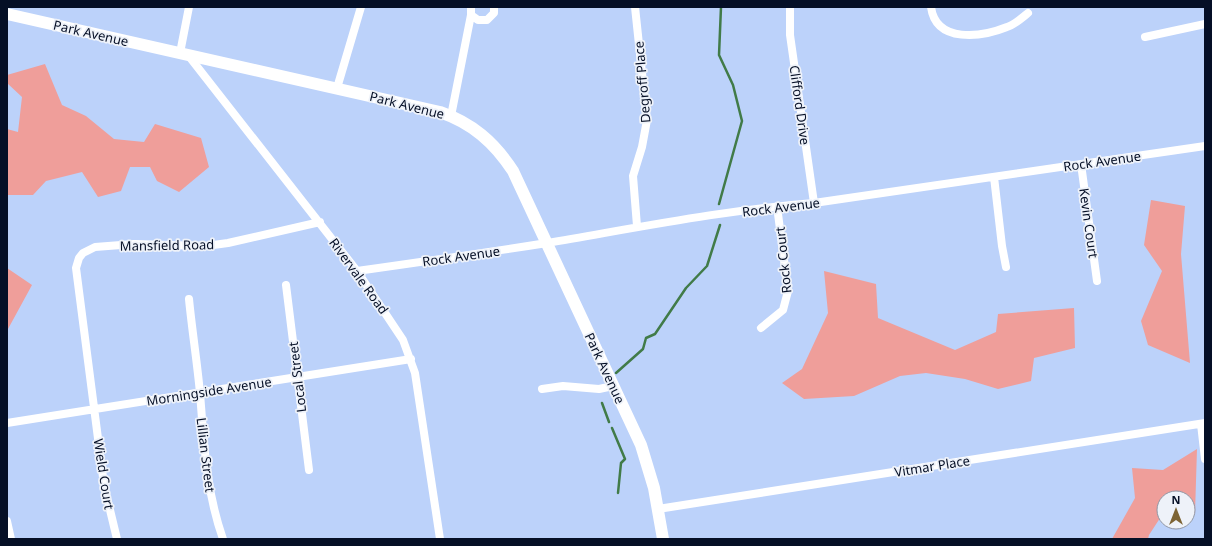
<svg xmlns="http://www.w3.org/2000/svg" width="1212" height="546" font-family="'Noto Sans',sans-serif">
<style>
.green{fill:#ef9e9a}
.lines{fill:none;stroke-linecap:round;stroke-linejoin:round}
.stream{stroke:#417b48;stroke-width:2.5}
.street{stroke:#fff;stroke-width:8}
.secondary{stroke:#fff;stroke-width:12}
.labels{text-anchor:middle;dominant-baseline:central;stroke-width:3.5;stroke-linejoin:round;paint-order:stroke}
.street-label{font-size:13px;fill:#050f26;stroke:#eef2f9}
</style>
<rect width="100%" height="100%" fill="#bcd2fa"/>
<path class="green" d="M45 64 62 105 86 116 114 139 144 142 155 124 201 138 209 167 179 192 157 181 150 167H130L121 191 98 197 82 172 46 181 33 195H7V129L18 132 22 97 7 83V75Z
M1151 200 1185 206 1181 254 1190 363 1148 345 1141 321 1162 271 1144 245Z
M7 268 32 285 8 329H7Z
M824 271 876 284 878 318 955 350 996 332 998 314 1074 308 1075 348 1034 358 1031 381 998 389 965 379 926 373 900 376 854 396 804 399 782 383 802 369 828 313Z
M1197 449 1195 514 1188 513V498H1164V512L1149 535 1148 539H1112L1135 498 1132 468 1163 470Z"/>
<g class="lines">
<path class="stream" d="M719 204 742 121 733 85 719 55 721 7
M616 373 643 349 646 338 655 334 686 288 707 266 720 225
M602 403 609 422
M612 428 625 459 621 463 618 493"/>
<path class="street" d="M471 7V15L478 20H487L494 13V7
M635 7 647 120 642 147 633 176 637 226
M790 7V35L814 203
M931 7C936 44 982 37 1007 27 1014 25 1022 18 1028 13
M1145 37 1205 24
M180 53 189 7
M188 55 357 271 403 340 415 373 440 539
M337 88 361 7
M451 116 471 15
M1081 164 1097 281
M994 177 1002 246 1006 267
M357 271C421 262 484 253 547 243 636 228 724 210 814 203L1205 146
M286 285 309 470
M189 299C192 330 197 361 200 393 204 443 206 491 223 539
M761 328 783 310 788 291 777 206
M542 389 563 386 599 389 613 386
M7 423 411 359
M1201 424 1205 459
M658 509 1205 423
M7 521 11 539
M117 539 104 485 76 268 79 258 83 253 95 247 134 244 206 246 228 243 320 222"/>
<path class="secondary" d="M7 14 440 112C472 123 494 142 513 171L641 445 654 488 663 539"/>
</g>
<g class="labels">
<g class="street-label">
<text transform="translate(91 33) rotate(13)">Park Avenue</text>
<text transform="translate(642 82) rotate(-95)">Degroff Place</text>
<text transform="translate(407 105) rotate(14)">Park Avenue</text>
<text transform="translate(800 105) rotate(82)">Clifford Drive</text>
<text transform="translate(1102 161) rotate(-8)">Rock Avenue</text>
<text transform="translate(781 207) rotate(-7)">Rock Avenue</text>
<text transform="translate(1089 223) rotate(82)">Kevin Court</text>
<text transform="translate(167 245) rotate(-1)">Mansfield Road</text>
<text transform="translate(461 256) rotate(-8)">Rock Avenue</text>
<text transform="translate(783 260) rotate(-96)">Rock Court</text>
<text transform="translate(359 276) rotate(54)">Rivervale Road</text>
<text transform="translate(605 368) rotate(65)">Park Avenue</text>
<text transform="translate(297 377) rotate(-97)">Local Street</text>
<text transform="translate(209 391) rotate(-9)">Morningside Avenue</text>
<text transform="translate(206 455) rotate(83)">Lillian Street</text>
<text transform="translate(932 466) rotate(-9)">Vitmar Place</text>
<text transform="translate(104 474) rotate(81)">Wield Court</text>
</g>
</g>
<rect width="1212" height="546" fill="none" stroke="#050f26" stroke-width="16"/>
<g transform="translate(1176 510)"><circle r="19" fill="#eef2f9" stroke="#9197a5"/>
<path d="M0-3L7 15L0 10L-7 15Z" fill="#7d6435"/>
<text y="-6" font-size="11" font-weight="bold" text-anchor="middle" fill="#050f26">N</text>
</g>
</svg>
